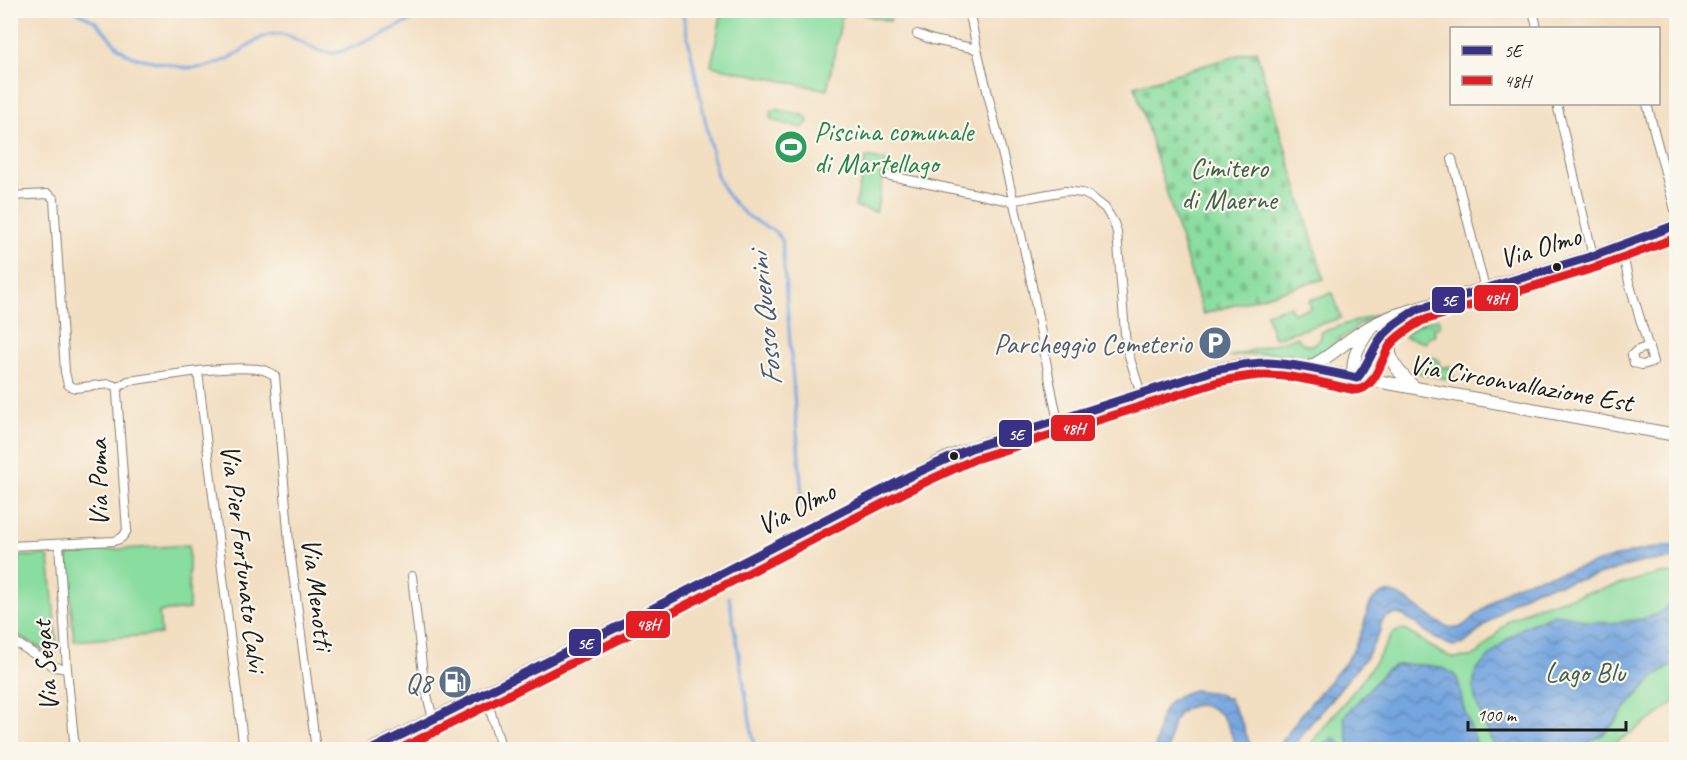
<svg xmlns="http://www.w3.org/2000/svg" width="1687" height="760" font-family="Caveat,sans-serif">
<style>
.grass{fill:url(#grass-tufts);stroke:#527c5e;stroke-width:1.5}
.cemetery{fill:url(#cemetery-stones);stroke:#527c5e;stroke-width:1.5}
.park{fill:#89dd9f;stroke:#527c5e;stroke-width:1.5}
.water{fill:url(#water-waves);stroke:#48607e;stroke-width:1.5}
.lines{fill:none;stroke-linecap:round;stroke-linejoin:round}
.stream{stroke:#75a5df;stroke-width:3}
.street-casing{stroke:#877d6e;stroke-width:10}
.secondary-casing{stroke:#877d6e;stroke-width:14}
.street{stroke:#fff;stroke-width:8}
.secondary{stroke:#fff;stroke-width:12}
.bus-1-casing{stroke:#fbf7ec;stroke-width:14}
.bus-2-casing{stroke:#fbf7ec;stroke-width:14}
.bus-1{stroke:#393185;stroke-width:9}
.bus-2{stroke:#e31e24;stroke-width:9}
.bus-dot{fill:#1c1c1c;stroke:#fbf7ec;stroke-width:2}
.labels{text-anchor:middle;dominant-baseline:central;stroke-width:4.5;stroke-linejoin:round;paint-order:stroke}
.leisure-label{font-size:28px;fill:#27864d;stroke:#fbf7ec;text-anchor:start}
.park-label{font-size:28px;fill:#42604a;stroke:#fbf7ec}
.street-label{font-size:28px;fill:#1c1c1c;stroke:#fbf7ec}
.service-label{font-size:28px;fill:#4e5e75;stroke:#fbf7ec;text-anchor:end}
.water-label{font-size:30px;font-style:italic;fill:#445a74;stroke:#fbf7ec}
.line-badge{stroke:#fbf7ec;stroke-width:2}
.badge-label{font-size:16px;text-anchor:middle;font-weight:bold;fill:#fff}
</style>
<defs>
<pattern id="grass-tufts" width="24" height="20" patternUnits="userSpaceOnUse" patternTransform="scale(1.5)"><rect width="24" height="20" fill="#89dd9f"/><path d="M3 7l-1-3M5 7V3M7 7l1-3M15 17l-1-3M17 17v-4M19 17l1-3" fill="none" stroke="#76bd88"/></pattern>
<pattern id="cemetery-stones" width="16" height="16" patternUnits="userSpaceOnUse" patternTransform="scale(1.5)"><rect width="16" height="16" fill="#89dd9f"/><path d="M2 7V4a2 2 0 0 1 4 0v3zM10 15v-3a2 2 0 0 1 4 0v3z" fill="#76bd88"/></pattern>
<pattern id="water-waves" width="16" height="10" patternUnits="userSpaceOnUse" patternTransform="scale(1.5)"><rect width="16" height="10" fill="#75a5df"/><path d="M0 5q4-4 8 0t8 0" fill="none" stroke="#5f86b4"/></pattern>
</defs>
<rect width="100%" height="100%" fill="#fbf7ec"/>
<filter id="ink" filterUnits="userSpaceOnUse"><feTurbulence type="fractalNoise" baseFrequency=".0167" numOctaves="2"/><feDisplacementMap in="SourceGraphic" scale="12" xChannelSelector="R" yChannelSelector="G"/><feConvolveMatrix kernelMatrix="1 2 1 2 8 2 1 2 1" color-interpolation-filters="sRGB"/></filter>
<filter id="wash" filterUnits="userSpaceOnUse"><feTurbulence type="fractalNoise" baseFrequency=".008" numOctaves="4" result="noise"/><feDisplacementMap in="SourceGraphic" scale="24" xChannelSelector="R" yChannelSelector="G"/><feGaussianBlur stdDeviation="1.35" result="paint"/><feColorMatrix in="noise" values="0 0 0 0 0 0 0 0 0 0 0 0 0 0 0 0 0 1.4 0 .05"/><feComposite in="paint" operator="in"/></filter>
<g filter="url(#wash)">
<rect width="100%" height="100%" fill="#f2dec1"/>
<path class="grass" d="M1333 293 1341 318 1274 338 1266 313 1290 306 1293 313 1311 308 1309 300Z
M1394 309 1361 324 1339 340 1318 357 1270 353 1229 357 1297 337 1300 341 1306 345H1313L1321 338V332Z
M1438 318 1441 326 1434 328 1435 335 1428 338 1426 343 1405 337C1413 325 1426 322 1438 318Z
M1429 356 1438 360 1441 368 1451 366 1454 380 1423 374 1415 371Z"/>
<path class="cemetery" d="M1256 50 1324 279 1203 314 1135 86Z"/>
<path class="park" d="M835 11 843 12 827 90 711 66 722 11Z
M863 11V10L892 11 890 21 863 15Z
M775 109 803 115 807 118 808 122 802 128 774 121 770 118 771 111Z
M866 157 887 161 876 212 855 207Z
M189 545V609L159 612 161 634 74 641 67 558 73 552Z
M45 555 48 557 50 567 57 646 55 653 51 655 11 631V557Z
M1676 573V701L1655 717 1606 749 1307 750C1322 727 1340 708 1357 687 1370 670 1382 652 1393 633L1403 629 1440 652 1454 658 1471 657 1480 652 1509 620 1537 606 1659 574Z"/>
<path class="water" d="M1676 545V559L1644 562 1620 568 1592 577 1536 589 1512 602 1464 644 1454 646 1447 644 1435 638 1404 616 1397 614 1386 617 1381 623 1380 631 1368 655 1308 727 1292 749H1277L1299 717 1345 663C1352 653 1358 641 1362 630 1366 621 1366 611 1371 603 1395 568 1428 631 1459 628 1478 617 1491 599 1510 588 1529 578 1548 576 1568 571 1604 561 1639 548 1676 545Z
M1676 600V663L1655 676 1627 706 1616 721 1605 733 1579 749H1495L1476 702 1473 686 1476 670 1507 639 1524 627 1555 614 1569 616 1590 622 1612 623 1642 619 1658 614Z
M1396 665C1412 664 1451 662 1458 681 1461 690 1461 700 1464 709 1468 723 1475 735 1478 749H1350L1344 717 1386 670Z
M1194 690 1217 693 1225 698H1229L1244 727C1244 730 1251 747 1253 749H1237C1233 740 1230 727 1224 719 1214 704 1193 700 1179 714 1171 722 1170 738 1168 749H1155C1161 718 1158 699 1194 690Z
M1335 738 1341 744 1342 749H1322C1326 744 1328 740 1335 738Z"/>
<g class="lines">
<path class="stream" d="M74 10 96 22 118 47 127 54 138 58 186 68C205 69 221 64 238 53 248 46 261 35 274 34 287 32 301 43 313 48 318 51 324 52 330 53 343 56 415 18 431 10
M682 10 717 176C726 197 739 212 759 223 768 228 777 231 782 240L803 510
M729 597 755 750"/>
</g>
</g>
<g filter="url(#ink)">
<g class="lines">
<g class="street-casing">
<path id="street" d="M969 10 977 49
M1533 10 1537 28
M917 34 933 40 977 49C996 128 1016 206 1032 286 1041 331 1048 376 1058 421
M1557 104 1593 256
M1647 104 1676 214
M1452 159 1485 289
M886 175 1010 201 1065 191 1082 193 1091 197 1105 208 1114 223 1117 232 1126 346 1141 394
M10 196 48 194 54 199 65 372 68 385 75 388 109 384 119 387
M1621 246 1629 282 1653 362 1642 365 1634 363 1632 355 1636 351 1649 346
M198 372 244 750
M119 387 128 381C168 376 219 365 258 369 265 370 270 372 275 376L289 542 316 750
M59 544 67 669 75 750
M10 546 114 541C121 539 124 537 127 530L117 393 119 387
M412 576 424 683 433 719
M10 639 55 667 67 669
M485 693 502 750
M413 729 419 750"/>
</g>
<g class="secondary-casing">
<path id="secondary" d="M1396 328C1380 353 1396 370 1414 387
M1308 368C1325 360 1337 349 1351 339 1364 329 1378 322 1393 316L1593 256 1676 225
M1354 377C1351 357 1359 345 1370 329
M1357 378C1369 366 1371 354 1379 341 1386 329 1396 323 1407 316
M370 750 623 624 945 459 971 448 1014 434 1096 409 1215 370 1242 365 1266 363 1288 365 1676 435"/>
</g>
<use href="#street" class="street"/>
<use href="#secondary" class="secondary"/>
<g class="bus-1-casing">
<path id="bus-1" d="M371 750 623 624 912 475 971 448 1215 370C1232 367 1250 363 1267 363 1297 364 1328 372 1357 378 1367 367 1371 353 1379 341 1388 327 1403 319 1416 310L1593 256 1676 225"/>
</g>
<g class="bus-2-casing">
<path id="bus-2" d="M398 750 628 635 917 486 975 459 1218 382C1234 379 1249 375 1265 375 1295 375 1326 384 1355 390 1376 390 1381 358 1391 344 1399 334 1411 328 1421 321L1597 267 1676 238"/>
</g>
<use href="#bus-1" class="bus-1"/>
<use href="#bus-2" class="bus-2"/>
</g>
</g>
<defs>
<g id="stadium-disc" transform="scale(1.725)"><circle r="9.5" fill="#2e9e5b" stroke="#fbf7ec"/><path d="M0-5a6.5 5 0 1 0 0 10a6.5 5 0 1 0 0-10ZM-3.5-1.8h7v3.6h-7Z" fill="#fff"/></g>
<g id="parking-disc" transform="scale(1.725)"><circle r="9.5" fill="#5c6f8a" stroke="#fbf7ec"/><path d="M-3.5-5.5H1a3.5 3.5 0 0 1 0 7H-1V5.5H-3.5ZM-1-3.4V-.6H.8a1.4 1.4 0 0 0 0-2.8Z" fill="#fff"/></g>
<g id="fuel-disc" transform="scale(1.725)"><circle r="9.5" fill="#5c6f8a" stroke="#fbf7ec"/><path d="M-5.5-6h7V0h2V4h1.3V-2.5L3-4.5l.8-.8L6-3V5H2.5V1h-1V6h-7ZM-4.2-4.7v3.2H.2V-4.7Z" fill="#fff"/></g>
</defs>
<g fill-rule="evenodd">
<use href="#stadium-disc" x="791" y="147"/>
<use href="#parking-disc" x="1215" y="343"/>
<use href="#fuel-disc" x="455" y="682"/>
</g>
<g class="bus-dot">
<circle cx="1557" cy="267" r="5"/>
<circle cx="954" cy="456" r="5"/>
</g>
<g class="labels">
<g class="leisure-label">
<text x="814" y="131">Piscina comunale<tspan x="814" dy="32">di Martellago</tspan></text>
</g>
<g class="park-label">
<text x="1229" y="167">Cimitero<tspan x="1229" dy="32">di Maerne</tspan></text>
<text x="1585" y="672">Lago Blu</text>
</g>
<g class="street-label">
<text transform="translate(1540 247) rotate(-17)">Via Olmo</text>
<text transform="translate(1521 383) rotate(10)">Via Circonvallazione Est</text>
<text transform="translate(98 483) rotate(-91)">Via Poma</text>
<text transform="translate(796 508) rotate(-27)">Via Olmo</text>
<text transform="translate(244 558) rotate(83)">Via Pier Fortunato Calvi</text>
<text transform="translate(318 594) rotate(83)">Via Menotti</text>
<text transform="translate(45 666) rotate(-95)">Via Segat</text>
</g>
<g class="service-label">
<text x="1192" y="343">Parcheggio Cemeterio</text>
<text x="432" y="682">Q8</text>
</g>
<g class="water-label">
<text transform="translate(765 320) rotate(-96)">Fosso Querini</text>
</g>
</g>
<g class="line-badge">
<rect x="1473" y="284" width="46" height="28" rx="6" fill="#e31e24"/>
<rect x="1431" y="286" width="35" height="28" rx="6" fill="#393185"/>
<rect x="1050" y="414" width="46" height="28" rx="6" fill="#e31e24"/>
<rect x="998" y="419" width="35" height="29" rx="6" fill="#393185"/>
<rect x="625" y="610" width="46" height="29" rx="6" fill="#e31e24"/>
<rect x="568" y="628" width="34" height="29" rx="6" fill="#393185"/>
</g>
<g class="badge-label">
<text x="1496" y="304">48H</text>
<text x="1449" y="306">5E</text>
<text x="1073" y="434">48H</text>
<text x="1016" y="440">5E</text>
<text x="648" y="630">48H</text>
<text x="585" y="649">5E</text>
</g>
<rect width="1687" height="760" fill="none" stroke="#fbf7ec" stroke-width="36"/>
<rect x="1450" y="27" width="210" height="78" fill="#fbf7ec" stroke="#a29f99" stroke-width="1.5"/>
<rect x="1462" y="46" width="30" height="9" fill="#393185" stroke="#a29f99" stroke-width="1.5"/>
<text x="1504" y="57" font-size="18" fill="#1c1c1c">5E</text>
<rect x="1462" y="76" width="30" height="9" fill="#e31e24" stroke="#a29f99" stroke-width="1.5"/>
<text x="1504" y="87" font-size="18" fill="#1c1c1c">48H</text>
<path d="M1468 721v9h158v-9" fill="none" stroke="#1c1c1c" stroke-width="3"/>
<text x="1477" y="721" font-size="18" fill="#1c1c1c" stroke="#fbf7ec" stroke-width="4.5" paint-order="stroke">100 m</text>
</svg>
